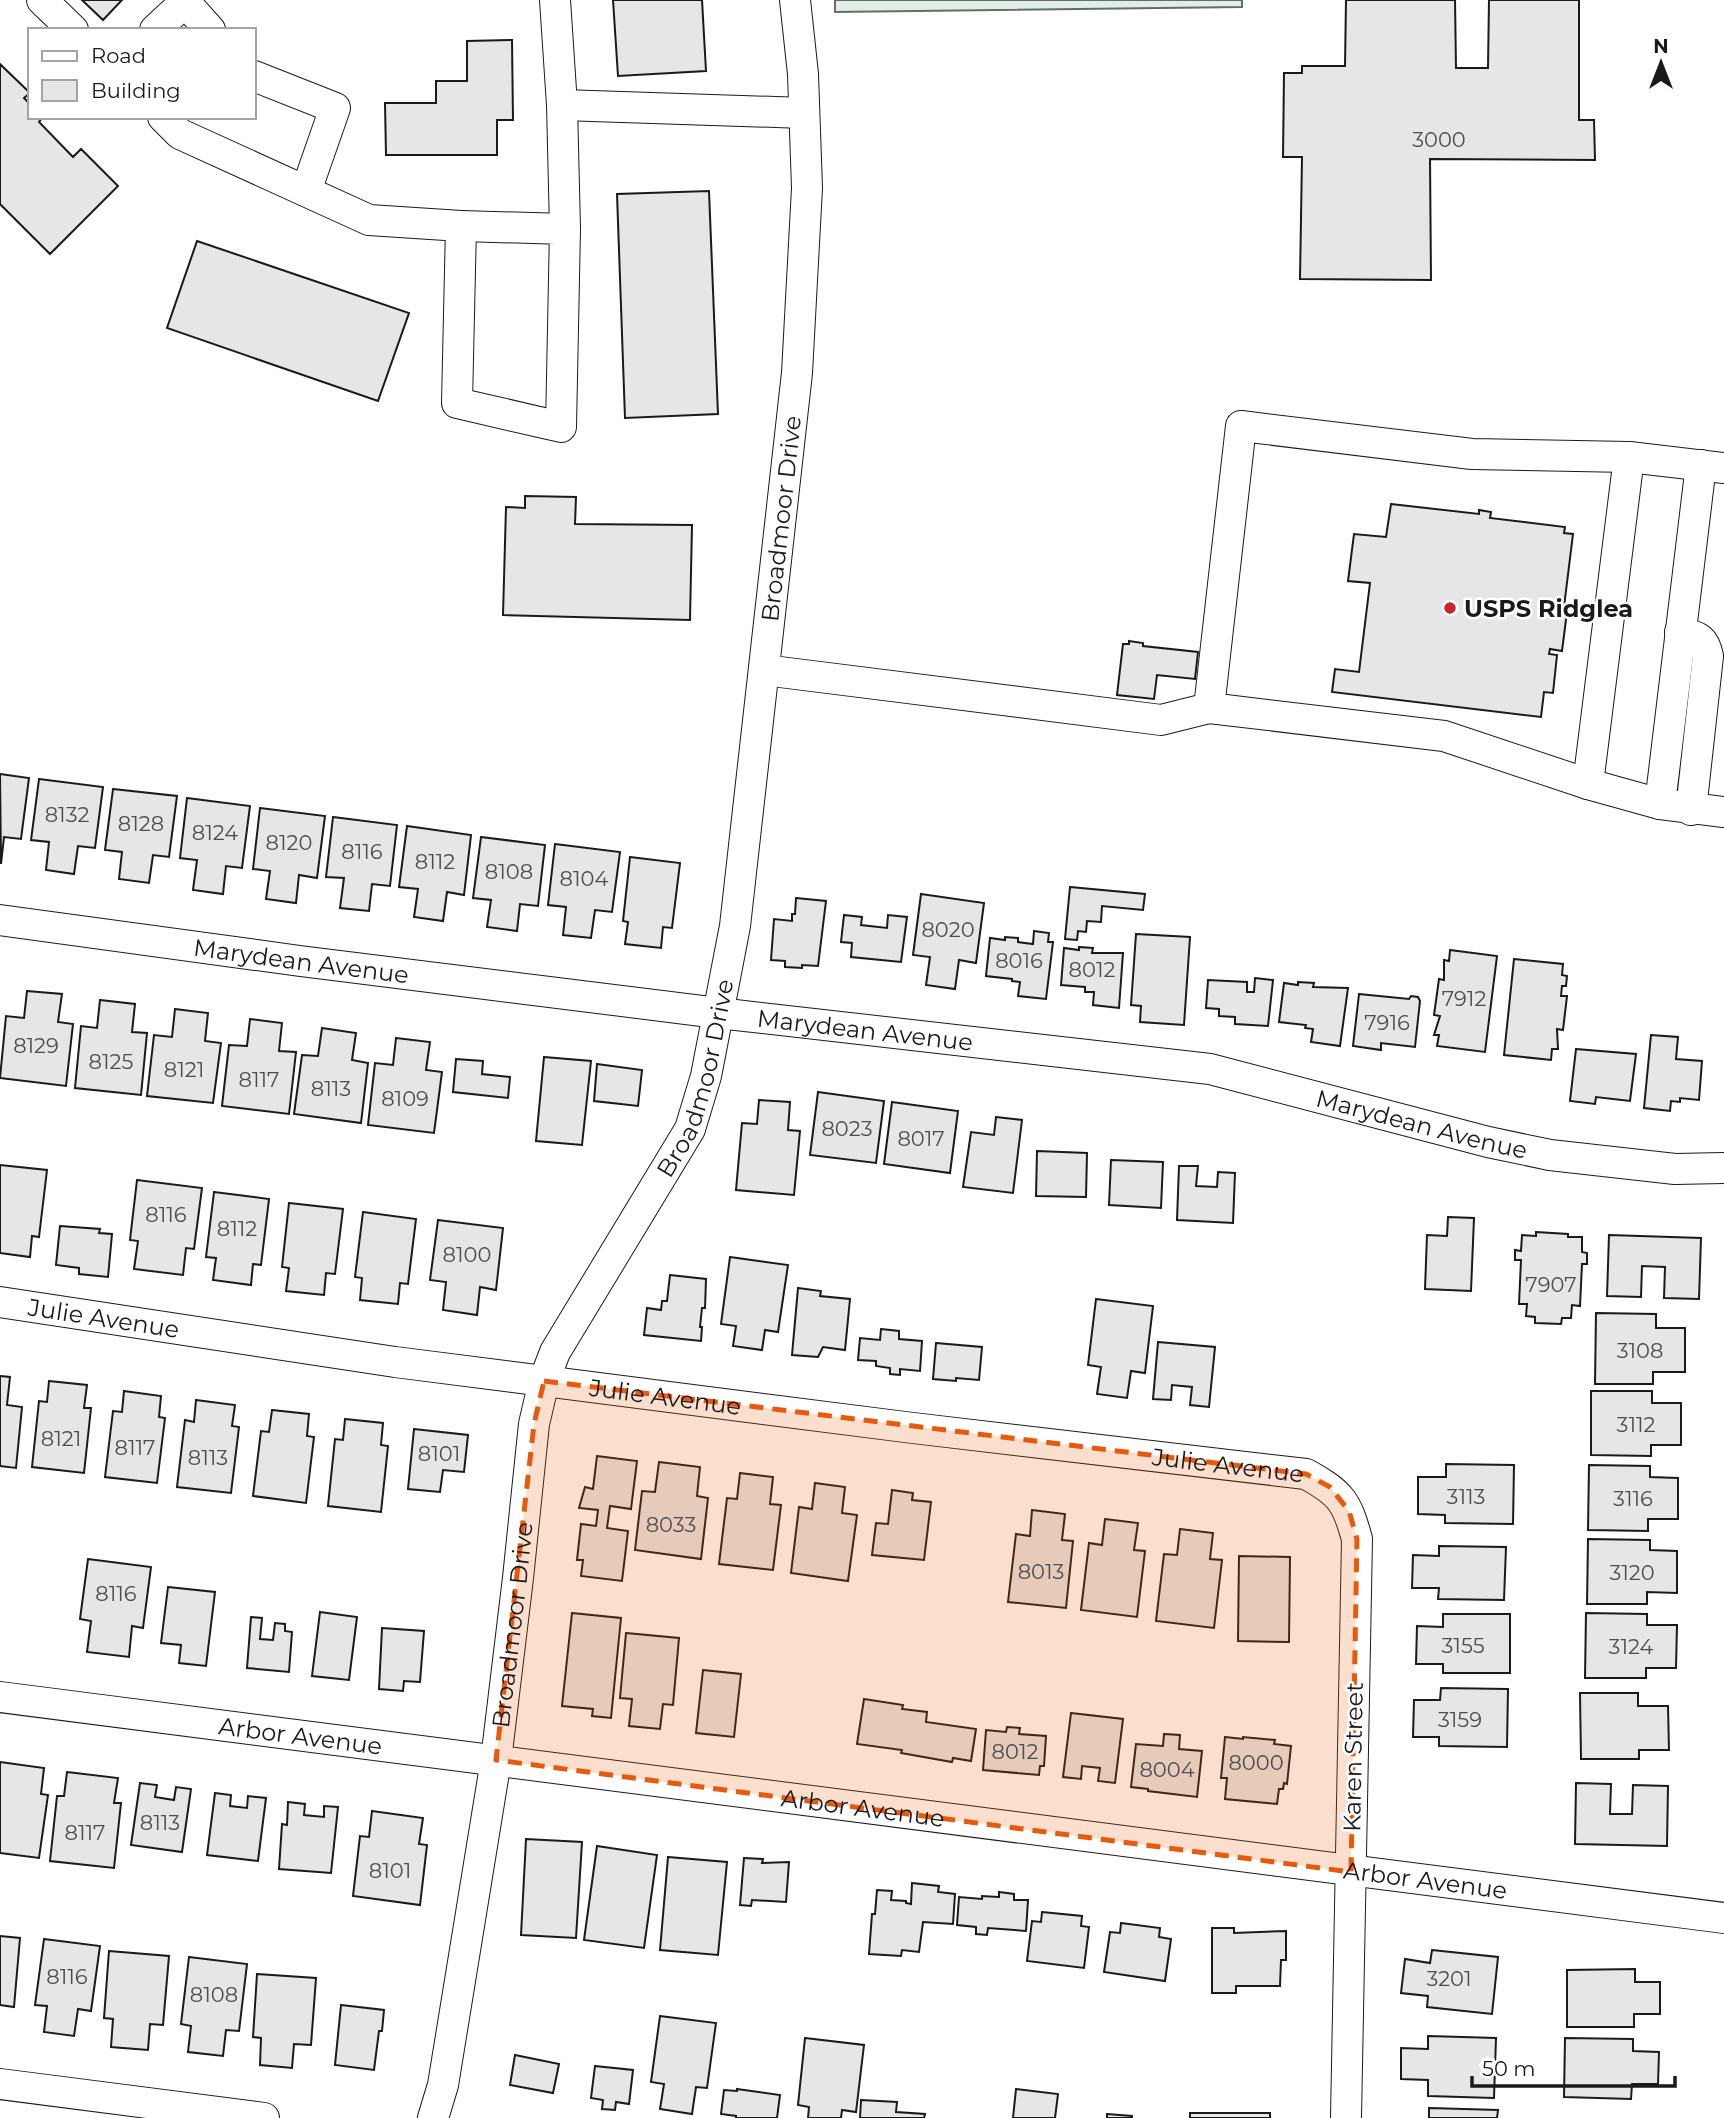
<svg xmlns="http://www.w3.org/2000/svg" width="1724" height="2118" font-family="Montserrat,sans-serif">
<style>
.green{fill:#e0efe3;stroke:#6a6a6a;stroke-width:2}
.building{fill:#e6e6e6;stroke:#1a1a1a;stroke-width:2}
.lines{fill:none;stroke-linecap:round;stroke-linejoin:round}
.minor-casing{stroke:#1a1a1a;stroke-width:32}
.minor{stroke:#fff;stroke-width:30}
.marked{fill:#e8590c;fill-opacity:0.2;stroke:#e8590c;stroke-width:5;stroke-dasharray:14 9;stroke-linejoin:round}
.poi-dot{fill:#c62828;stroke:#fff;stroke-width:2.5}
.labels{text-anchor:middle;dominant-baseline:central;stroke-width:5;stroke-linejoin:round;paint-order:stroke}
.number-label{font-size:21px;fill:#4d4d4d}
.street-label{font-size:24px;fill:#1a1a1a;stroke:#fff}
.poi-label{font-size:24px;font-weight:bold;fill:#1a1a1a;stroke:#fff;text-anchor:start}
</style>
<rect width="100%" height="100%" fill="#fff"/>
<path class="green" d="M835 0H1242V7L835 12Z"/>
<path class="building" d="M82 0H122L103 20Z
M613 0H702L706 71 618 76Z
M1346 0H1455L1456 68H1488L1489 0H1579V120H1594L1595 160 1430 159 1431 280 1300 279 1302 157H1283L1284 73H1302V66H1345Z
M512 40 513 120H497V155H386L385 103H436V81H467V41Z
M0 64 30 93 24 98 30 104V117H43L39 122 73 157 81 149 118 186 50 254 0 204Z
M709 191 718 414 625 418 617 194Z
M197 241 409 313 378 401 167 328Z
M525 496 576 497 575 524 692 525 690 620 503 615 506 507 525 508Z
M1391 504 1479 514V510L1491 512 1490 518 1565 527 1564 533 1573 534 1564 607 1555 606 1554 610 1567 612 1562 651 1550 649 1549 654 1557 655 1553 693 1544 692 1541 717 1332 692 1335 669 1359 672 1370 583 1348 581 1354 534 1386 537Z
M1129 641 1143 643V646L1198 652 1195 679 1157 675 1154 699 1117 695 1123 644H1129Z
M0 774 29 778 21 839 4 837 1 864Z
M39 779 103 787 95 848 78 846 74 874 46 870 49 842 31 840Z
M113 789 177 796 169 857 153 855 149 883 119 879 122 852 105 850Z
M187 798 250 806 242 868 226 866 223 894 193 890 197 860 180 858Z
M260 808 325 816 317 878 299 875 296 903 266 899 270 871 253 869Z
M333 817 397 825 390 886 372 884 369 911 340 908 344 878 326 877Z
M407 826 471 835 464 895 447 892 443 921 414 917 418 889 399 887Z
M481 837 545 845 538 906 520 904 517 931 487 927 491 900 473 898Z
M555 844 620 852 612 912 595 910 591 938 563 935 566 907 548 905Z
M630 857 680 863 672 928 663 927 661 948 625 944 628 922 623 921Z
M1070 887 1145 894 1143 910 1102 906 1101 922 1087 921 1086 932 1078 931 1077 940 1065 939Z
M921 894 984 903 976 963 959 960 955 989 926 985 930 957 913 955Z
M796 898 826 901 818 966 802 965V968L785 967V961L771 960 774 919 792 921V914H795Z
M844 915 862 917 861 925 887 928 888 915 907 917 901 962 851 957 852 943 841 942Z
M1034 931 1049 933 1048 942H1053L1046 999 1018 996 1020 982 1012 981V979L986 976 990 938 1005 940V937L1018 938V942L1033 944Z
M1136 934 1190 937 1184 1025 1140 1022 1141 1006 1131 1005Z
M1079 947 1093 948 1092 953H1123L1119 1008 1093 1005 1094 992H1085V987L1061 985 1064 948 1079 950Z
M1450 950 1497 956 1485 1052 1437 1046 1439 1035H1434L1440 1016 1434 1015 1439 979 1444 980V960L1449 961Z
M1514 959 1563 964 1562 975 1567 976 1566 986H1562L1561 996H1567L1563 1030 1557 1029 1558 1049H1552L1551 1060 1504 1055Z
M1255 978 1273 980 1268 1026 1235 1024V1017L1219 1016V1009L1206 1008 1208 980 1247 982V992H1254Z
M1298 982 1314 983 1313 987 1348 988 1340 1046 1311 1042 1313 1029 1305 1028 1306 1025 1279 1022 1284 983 1298 985Z
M27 991 62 994 58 1022 73 1024 66 1086 0 1078 6 1016 24 1018Z
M1359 994 1409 999 1411 996 1418 997 1420 1001 1415 1047 1381 1043V1050L1353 1046Z
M100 1000 135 1004 132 1032 147 1033 141 1095 75 1088 81 1026 97 1028Z
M175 1009 208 1013 205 1041 221 1043 213 1103 147 1096 154 1035 172 1037Z
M250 1019 282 1023 279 1051 296 1052 289 1114 222 1106 229 1045 247 1046Z
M322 1028 356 1033 352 1060 368 1063 361 1123 294 1114 302 1055 318 1056Z
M1651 1035 1678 1037 1676 1059 1702 1061 1699 1100 1680 1098V1102L1671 1101 1670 1111 1644 1108Z
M396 1038 430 1042 426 1070 442 1072 434 1133 368 1125 375 1063 393 1065Z
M1576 1049 1636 1054 1630 1101 1596 1097 1595 1104 1570 1101Z
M544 1057 591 1061 582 1145 536 1141Z
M456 1059 483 1061 482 1074 510 1077 508 1098 453 1092Z
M597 1064 642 1070 638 1106 594 1101Z
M818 1092 884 1101 876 1163 810 1155Z
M759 1100 790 1102 788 1130 800 1131 794 1195 736 1190 742 1123 757 1124Z
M892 1102 958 1111 950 1173 884 1164Z
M996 1117 1022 1120 1013 1193 963 1187 971 1132 994 1135Z
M1037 1151 1087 1153 1086 1197 1036 1196Z
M1111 1160 1163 1162 1161 1208 1109 1205Z
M0 1165 47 1170 39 1237 32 1236 30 1257 0 1253Z
M1179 1166H1198L1196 1186 1217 1187 1218 1172 1235 1173 1233 1223 1177 1220Z
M137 1180 202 1188 194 1249 186 1248 183 1275 134 1269 138 1241 130 1240Z
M214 1192 269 1199 261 1265 253 1264 251 1285 213 1280 216 1258 206 1257Z
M289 1203 343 1209 335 1274 326 1273 324 1295 286 1291 289 1268 282 1267Z
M363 1212 416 1219 408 1284 400 1283 398 1304 360 1300 362 1278 355 1277Z
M1448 1217 1474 1218 1471 1291 1425 1289 1427 1235 1447 1236Z
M438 1220 503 1228 496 1290 480 1287 477 1315 443 1310 446 1282 430 1280Z
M60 1226 100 1229 99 1233 112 1234 108 1277 79 1274V1268L56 1265Z
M1536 1232 1568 1234V1237H1582V1252L1587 1253V1264H1582L1580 1306 1572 1305 1571 1318H1562L1561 1324 1535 1323V1317L1526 1316 1527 1304H1519L1521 1260H1515V1250L1521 1251 1522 1235 1536 1236Z
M1609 1235 1701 1238 1699 1299 1664 1298 1665 1267 1642 1266 1641 1297 1607 1296Z
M730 1257 788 1265 778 1332 765 1330 762 1350 733 1346 736 1326 721 1324Z
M670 1275 706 1279 705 1308H702L700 1327H702L701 1341 644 1335 647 1308 661 1310 662 1301H667Z
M798 1288 821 1291 820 1296 850 1299 845 1350 823 1347 818 1357 792 1355Z
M1096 1299 1153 1306 1145 1373 1131 1371 1127 1398 1097 1394 1101 1367 1088 1365Z
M1596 1313 1656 1314V1328H1685V1372H1653V1384H1595Z
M881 1329 899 1331V1339L922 1341 920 1371 900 1369V1375L890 1374V1368L876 1366V1361L858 1360 860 1338 880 1340Z
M1158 1342 1215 1347 1209 1407 1190 1405 1192 1387 1172 1385 1171 1400 1153 1399Z
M936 1343 982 1347 979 1380 956 1378V1381L933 1379Z
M0 1376 10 1377 7 1405 22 1407 16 1468 0 1466Z
M49 1381 87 1385 84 1408H91L84 1473 32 1467 39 1401 47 1402Z
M124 1391 161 1396 159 1417 165 1418 157 1483 105 1477 113 1411 122 1412Z
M1591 1391H1652V1403H1681V1445H1651V1456L1591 1455Z
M196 1400 235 1405 232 1426 239 1427 231 1493 177 1487 185 1420 194 1422Z
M272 1410 309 1414 307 1436 314 1437 306 1503 253 1496 261 1431 269 1432Z
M345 1419 383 1423 381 1445 388 1446 381 1512 328 1506 335 1439 343 1440Z
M414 1429 468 1435 464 1472 443 1470 440 1492 408 1489Z
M597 1456 637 1461 631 1509 610 1506 607 1528 628 1531 622 1581 581 1576 583 1560H577L581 1524 596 1526 598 1510 579 1508 585 1487 593 1489Z
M659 1462 700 1467 697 1496 708 1498 701 1559 635 1550 642 1491 655 1492Z
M1446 1464 1514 1465 1513 1524 1445 1523V1515L1418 1514V1477H1446Z
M1589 1465 1650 1466V1477L1678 1478V1519H1648V1531L1588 1530Z
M740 1473 773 1477 770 1504 781 1505 773 1570 719 1564 727 1498 737 1499Z
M815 1483 845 1487 842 1513 857 1515 848 1581 791 1573 799 1507 812 1509Z
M892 1490 913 1493 912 1500 931 1502 924 1560 872 1555 876 1523 888 1524Z
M1032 1510 1065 1514 1062 1540 1073 1541 1066 1608 1008 1602 1016 1534 1030 1536Z
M1105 1519 1138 1523 1134 1550 1145 1551 1137 1617 1081 1610 1089 1543 1102 1545Z
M1180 1529 1213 1533 1210 1559 1222 1560 1214 1628 1156 1621 1164 1554 1177 1555Z
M1588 1539 1650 1540V1550L1677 1551V1593L1647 1592V1604H1587Z
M1439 1546 1506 1547 1504 1600 1438 1599 1439 1588H1412L1413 1555 1439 1556Z
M1239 1556 1290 1557 1289 1642 1238 1641Z
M88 1559 151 1567 143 1628 132 1626 129 1657 87 1652 91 1621 80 1619Z
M168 1587 215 1592 206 1666 179 1663 181 1645 161 1643Z
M320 1612 357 1617 349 1680 312 1676Z
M572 1613 621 1618 611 1718 592 1716 593 1709 562 1706Z
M1586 1613 1647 1614V1625H1677L1676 1668H1646V1678H1585Z
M1443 1614H1510V1673H1443V1664H1416L1417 1626 1443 1627Z
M251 1617 262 1618 260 1639 273 1640 275 1623 285 1624V1631L292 1632 289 1672 247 1668Z
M382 1628 424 1631 420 1682 404 1681 403 1691 379 1689Z
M626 1633 679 1638 673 1705 663 1704 660 1729 629 1726 632 1699 620 1698Z
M703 1670 741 1674 734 1737 696 1733Z
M1441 1688 1508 1689 1507 1747 1439 1746V1737H1413L1414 1700H1440Z
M1580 1693H1638V1706H1668L1669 1750H1639V1759H1581Z
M864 1699 903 1705 902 1709 927 1712 926 1722 976 1729 971 1761 953 1758 952 1762 901 1753 902 1750 857 1744Z
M1071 1713 1123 1719 1115 1783 1098 1781 1100 1768 1082 1766 1081 1779 1063 1777Z
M1007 1727 1020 1728 1019 1734 1046 1736 1044 1766H1040L1039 1775 983 1770 986 1730 1006 1732Z
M1164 1734 1180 1735 1179 1749 1202 1751 1197 1797 1148 1791V1789L1131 1787 1136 1744 1163 1746Z
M1225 1737 1243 1739V1737L1275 1740 1274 1744 1291 1746 1287 1784 1284 1783 1283 1789H1279L1277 1804 1225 1799 1227 1778H1221Z
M0 1762 44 1768 41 1794 48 1795 39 1858 0 1853Z
M67 1772 118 1778 114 1803H121L114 1868 50 1861 57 1796H64Z
M140 1783 157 1785 155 1797 174 1800 176 1787 191 1789 182 1852 131 1845Z
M1576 1783 1611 1784 1610 1814H1632L1633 1785 1668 1786 1667 1846 1575 1844Z
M215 1793 231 1795 230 1806 247 1808 248 1796 266 1798 258 1861 207 1855Z
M288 1802 305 1804 304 1815 324 1817V1806L338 1807 331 1873 279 1869 282 1824 287 1825Z
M372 1811 423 1818 419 1844 427 1845 420 1905 353 1896 360 1836 369 1837Z
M526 1839 582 1842 576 1938 521 1935Z
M597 1846 657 1855 644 1948 584 1940Z
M668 1857 727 1862 718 1955 660 1950Z
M744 1858 763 1859 762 1863 789 1862 786 1902 752 1900 751 1906 740 1905Z
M912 1883 939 1886 938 1892 955 1894 953 1924 923 1922 919 1952 902 1950 901 1956 869 1954 872 1914H875L877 1890 892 1891 891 1900 906 1901V1903L911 1904Z
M999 1892 1014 1894V1900H1028L1026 1931 988 1928 987 1935 976 1934V1927L957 1925 959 1897 982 1899V1896L999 1897Z
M1042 1912 1082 1916 1081 1926 1089 1927 1084 1968 1027 1961 1032 1921 1041 1922Z
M1121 1923 1160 1928 1159 1937 1171 1939 1165 1981 1104 1972 1110 1932 1120 1933Z
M1212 1928H1234V1933L1286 1931V1960H1281L1280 1986H1236V1993H1212Z
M0 1936 20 1938 14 2007 0 2005Z
M44 1939 100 1946 91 2011 78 2009 74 2036 44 2032 47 2006 35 2005Z
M1432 1950 1498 1957 1492 2014 1427 2007 1428 1996 1401 1993 1405 1959 1430 1963Z
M109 1951 169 1956 163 2025 150 2024 148 2050 111 2047 113 2019 104 2018Z
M189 1957 247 1964 239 2031 226 2030 223 2056 188 2052 191 2026 181 2024Z
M1635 1969V1982H1660V2014H1634V2027H1567V1970Z
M257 1974 316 1978 311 2045 294 2044 292 2068 260 2065 261 2038 253 2037Z
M341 2005 384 2010 382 2031H379L374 2070 335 2065Z
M660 2016 716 2023 707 2088 696 2087 692 2114 660 2109 664 2084 651 2082Z
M1428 2036 1496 2038 1494 2098 1428 2096V2080L1401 2079V2048L1428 2049Z
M805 2038 864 2045 856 2112 842 2110 841 2118H808L809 2107 798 2105Z
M1565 2038 1633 2039V2051L1659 2052 1658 2084H1632L1631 2099 1564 2097Z
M515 2055 559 2064 553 2093 510 2085Z
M595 2066 633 2070 629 2104 616 2102 615 2110 602 2109 603 2100 591 2098Z
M737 2089 780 2095 777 2118H736V2116L721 2114 724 2090 737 2091Z
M1016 2089 1058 2094 1055 2118H1013Z
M861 2100 897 2102 896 2112 925 2114 924 2118H860Z
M1429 2108 1498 2110 1497 2118H1429Z
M1190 2113H1270V2118H1190Z
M1107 2114 1132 2116V2118H1107Z"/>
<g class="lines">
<g class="minor-casing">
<g id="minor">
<path d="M42 0 73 30"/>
<path d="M555 0 562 105 804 113"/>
<path d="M155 30 185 2 210 30"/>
<path d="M254 76 335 108 306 191"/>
<path d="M562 105 565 229 561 427 457 403 461 226 565 229"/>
<path d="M163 117 180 134 369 220 461 226"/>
<path d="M1724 468 1629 457 1588 784 1660 804 1724 812"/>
<path d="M1680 632C1698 637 1704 637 1708 656L1691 810"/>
<path d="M764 670 1161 720 1209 708 1444 736 1588 784"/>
<path d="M1209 708 1241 426 1472 454 1629 457"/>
<path d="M1660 804 1701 465"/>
<path id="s1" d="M0 920 300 961 718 1013 1210 1069 1488 1142 1550 1155 1675 1169 1724 1168"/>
<path id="s2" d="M0 1302 395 1362 913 1428 1306 1474C1341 1493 1347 1502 1357 1539L1346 2118"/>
<path id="s3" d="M0 1697 1724 1918"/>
<path d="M0 2084 264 2118"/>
<path id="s4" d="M433 2118 443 2085 496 1760 518 1578 534 1424 544 1381 555 1352 690 1129 706 1076 735 926 797 373 807 188 803 74 795 0"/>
</g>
</g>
<use href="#minor" class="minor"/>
</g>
<path class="marked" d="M544 1381 1306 1474 1330 1487 1349 1511 1357 1539 1351 1872 496 1760 534 1424Z"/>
<circle class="poi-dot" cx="1450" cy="608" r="7"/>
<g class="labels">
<g class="number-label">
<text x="1439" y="139">3000</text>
<text x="67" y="814">8132</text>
<text x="141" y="823">8128</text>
<text x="215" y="832">8124</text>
<text x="289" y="842">8120</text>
<text x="362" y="851">8116</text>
<text x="435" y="861">8112</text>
<text x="509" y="871">8108</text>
<text x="584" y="878">8104</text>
<text x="948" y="929">8020</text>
<text x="1019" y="960">8016</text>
<text x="1092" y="969">8012</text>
<text x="1464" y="998">7912</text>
<text x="1387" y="1022">7916</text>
<text x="36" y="1045">8129</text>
<text x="111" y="1061">8125</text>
<text x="184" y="1069">8121</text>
<text x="259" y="1079">8117</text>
<text x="331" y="1088">8113</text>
<text x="405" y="1098">8109</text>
<text x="847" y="1128">8023</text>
<text x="921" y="1138">8017</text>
<text x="166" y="1214">8116</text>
<text x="237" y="1228">8112</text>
<text x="467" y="1254">8100</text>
<text x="1551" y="1284">7907</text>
<text x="1640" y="1350">3108</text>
<text x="1636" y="1424">3112</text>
<text x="61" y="1438">8121</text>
<text x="135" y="1447">8117</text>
<text x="439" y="1453">8101</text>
<text x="208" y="1457">8113</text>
<text x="1466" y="1496">3113</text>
<text x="1633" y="1498">3116</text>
<text x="671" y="1524">8033</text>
<text x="1041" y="1571">8013</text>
<text x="1632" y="1572">3120</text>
<text x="116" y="1593">8116</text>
<text x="1463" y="1645">3155</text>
<text x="1631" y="1646">3124</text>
<text x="1460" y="1719">3159</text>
<text x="1015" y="1751">8012</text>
<text x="1256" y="1762">8000</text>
<text x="1167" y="1769">8004</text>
<text x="160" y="1822">8113</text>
<text x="85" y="1832">8117</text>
<text x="390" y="1870">8101</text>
<text x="67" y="1976">8116</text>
<text x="1449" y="1978">3201</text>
<text x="214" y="1994">8108</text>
</g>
<g class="street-label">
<text stroke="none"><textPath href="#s4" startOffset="1656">Broadmoor Drive</textPath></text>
<text stroke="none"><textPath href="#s1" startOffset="304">Marydean Avenue</textPath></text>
<text stroke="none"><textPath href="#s1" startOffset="872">Marydean Avenue</textPath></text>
<text stroke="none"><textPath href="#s4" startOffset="1088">Broadmoor Drive</textPath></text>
<text stroke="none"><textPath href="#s1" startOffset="1438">Marydean Avenue</textPath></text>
<text stroke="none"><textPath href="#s2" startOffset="105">Julie Avenue</textPath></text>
<text stroke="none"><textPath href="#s2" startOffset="672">Julie Avenue</textPath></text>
<text stroke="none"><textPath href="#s2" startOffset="1239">Julie Avenue</textPath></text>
<text stroke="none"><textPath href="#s4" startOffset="500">Broadmoor Drive</textPath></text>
<text stroke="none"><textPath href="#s3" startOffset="303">Arbor Avenue</textPath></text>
<text transform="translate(1353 1757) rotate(-89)">Karen Street</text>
<text stroke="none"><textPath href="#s3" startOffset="870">Arbor Avenue</textPath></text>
<text stroke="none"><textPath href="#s3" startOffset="1437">Arbor Avenue</textPath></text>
</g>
<g class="poi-label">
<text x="1464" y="608">USPS Ridglea</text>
</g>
</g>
<rect x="28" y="28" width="228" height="91" fill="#ffffff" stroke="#a3a3a3" stroke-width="2"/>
<rect x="42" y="51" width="35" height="10" fill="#ffffff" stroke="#a3a3a3" stroke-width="2"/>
<text x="91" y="63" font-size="21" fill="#1a1a1a">Road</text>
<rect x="42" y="80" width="35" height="21" fill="#e6e6e6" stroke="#a3a3a3" stroke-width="2"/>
<text x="91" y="98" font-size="21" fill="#1a1a1a">Building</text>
<g transform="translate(1661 63)" stroke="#ffffff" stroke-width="5" paint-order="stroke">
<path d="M0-5L12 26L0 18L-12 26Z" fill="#1a1a1a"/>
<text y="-10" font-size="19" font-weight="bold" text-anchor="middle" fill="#1a1a1a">N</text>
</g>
<path d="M1472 2076v10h203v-10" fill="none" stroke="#1a1a1a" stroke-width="3.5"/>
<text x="1482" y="2076" font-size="21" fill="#1a1a1a" stroke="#ffffff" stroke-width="5" paint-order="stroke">50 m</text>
</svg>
